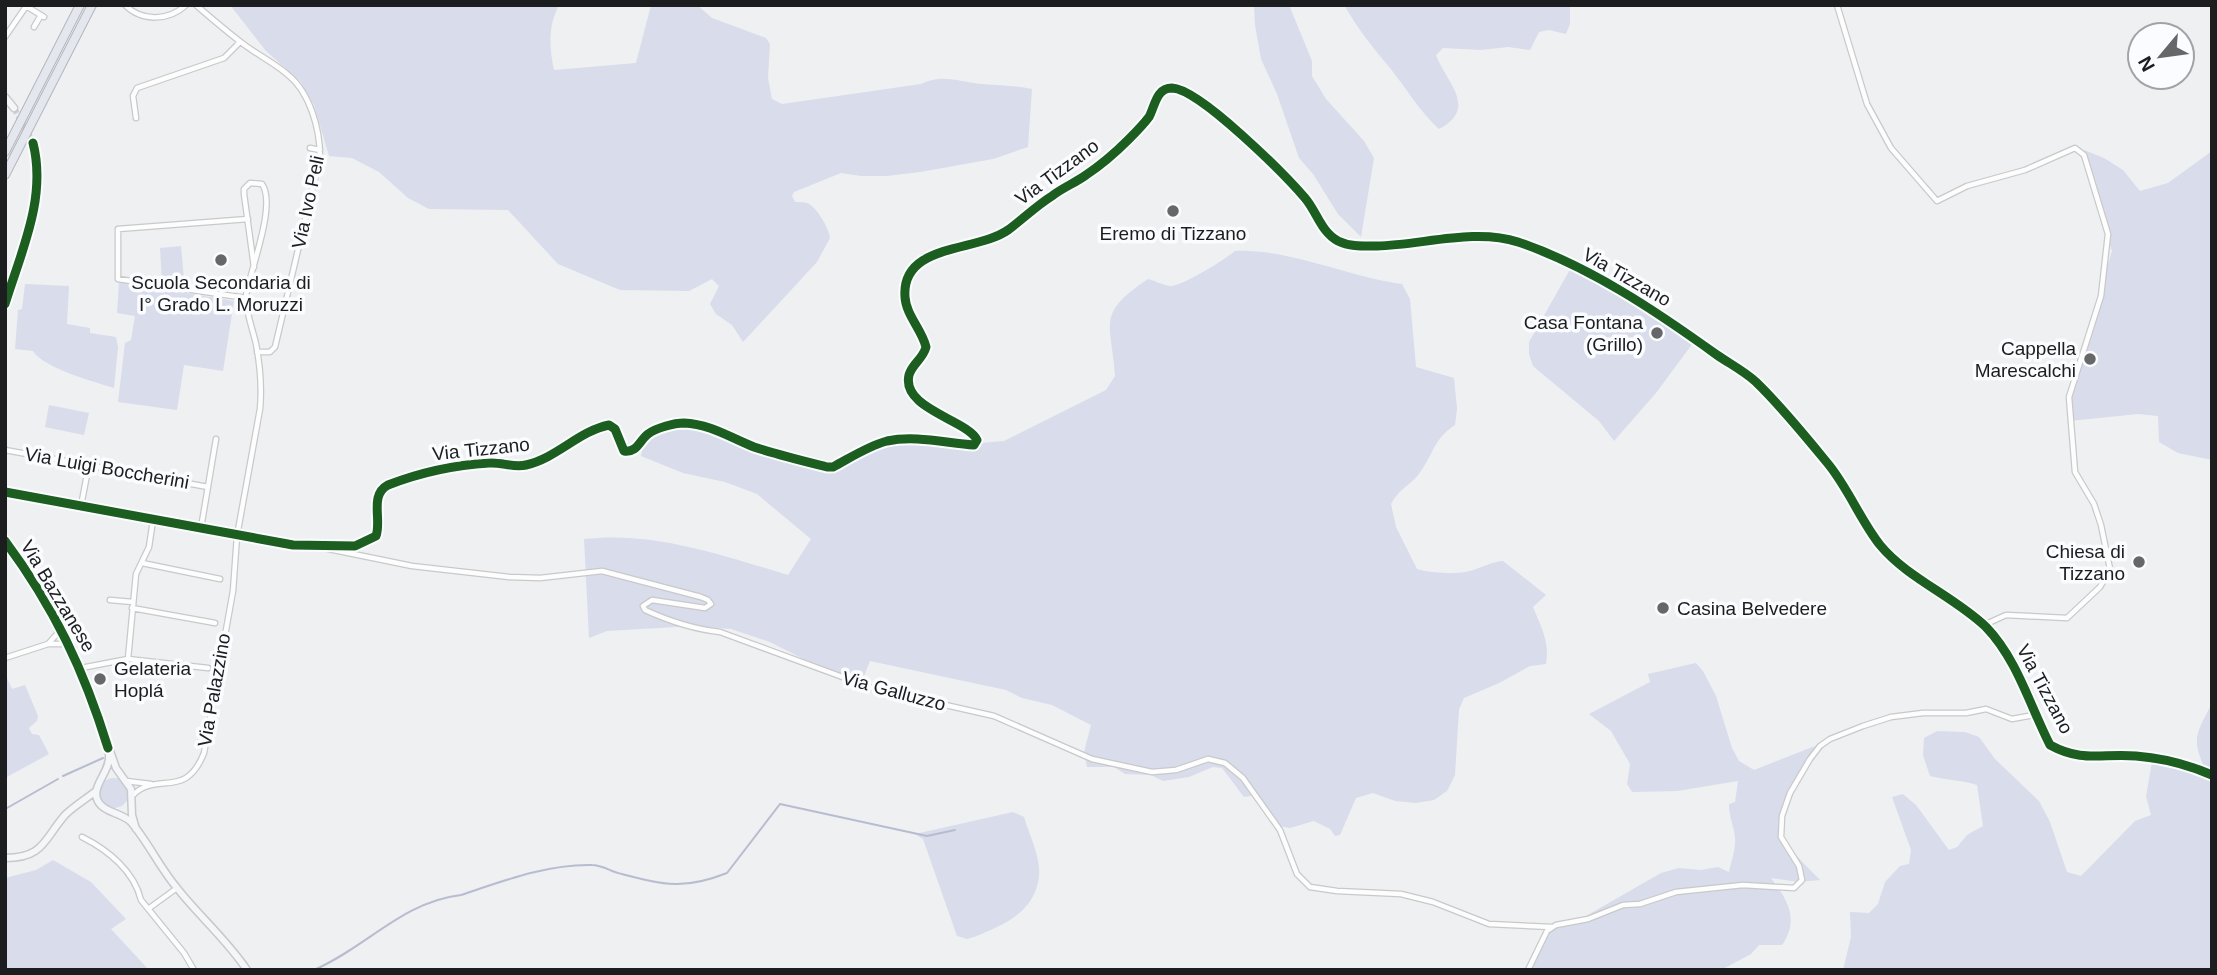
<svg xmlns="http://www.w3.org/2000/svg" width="2217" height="975" font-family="Arial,sans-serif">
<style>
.green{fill:#d9dcea}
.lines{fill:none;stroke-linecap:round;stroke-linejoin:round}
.stream{stroke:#b7bcd0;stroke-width:2}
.secondary-tunnel{stroke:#cfd0d2;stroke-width:6;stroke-dasharray:6 3;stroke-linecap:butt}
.street-casing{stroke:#c8c9ca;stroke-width:7}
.secondary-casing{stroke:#c8c9ca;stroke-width:9}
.highway-casing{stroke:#b4b6bf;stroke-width:10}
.street{stroke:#fdfdfd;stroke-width:4.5}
.secondary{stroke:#f5f6f9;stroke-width:6}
.highway{stroke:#e5e7ef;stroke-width:8}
.cycleway-casing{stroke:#fbfcff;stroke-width:13}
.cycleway{stroke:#1b5e20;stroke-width:9}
.poi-dot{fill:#666768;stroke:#fbfcff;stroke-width:2.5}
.labels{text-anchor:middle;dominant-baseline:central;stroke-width:7;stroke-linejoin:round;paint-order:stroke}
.street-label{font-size:19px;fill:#1c1d1e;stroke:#fbfcff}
.poi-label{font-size:19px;fill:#1c1d1e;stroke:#fbfcff;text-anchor:end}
</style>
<rect width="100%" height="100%" fill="#eff0f2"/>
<path class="green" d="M230 5H559C548 26 549 47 554 70L636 63 651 5H697L712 18 766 38 770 44 768 78 772 99 782 104 921 84C943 73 959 82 982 84 999 86 1015 85 1032 89L1028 147 993 159 920 172 886 176H861L841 173 794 192 792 196 795 202C797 202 805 202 807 203 816 206 829 228 830 238L817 262 743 342 732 325 716 314 710 304 719 286 712 279 689 291 620 290 558 264 508 210 429 209 408 198 379 172 352 158 329 156 314 105 300 81 266 51Z
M1254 5H1289L1312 61V76L1326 99 1364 141 1374 158 1361 237 1338 214 1313 174 1299 158 1277 94 1261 59 1255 25Z
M1344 5H1570V24L1566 34 1549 30 1539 32 1530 50 1508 47 1481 50 1443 48 1436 55C1446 82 1479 108 1439 129 1419 111 1407 89 1390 68 1373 48 1358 29 1344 5Z
M2084 150 2104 158 2123 170 2140 191 2168 183 2212 151V460L2178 453 2159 442 2158 416 2138 414 2070 421 2072 397 2077 367 2112 251 2101 222Z
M181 246 184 280 162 282 160 248Z
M1235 251C1287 248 1349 277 1402 284L1410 299 1416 367 1454 378 1457 408 1455 425C1433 439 1433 456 1418 475 1408 487 1400 488 1391 504L1396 527 1417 569C1432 573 1454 575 1470 571 1481 568 1491 562 1503 561L1546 595 1533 607C1541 627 1550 642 1546 664L1530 666 1499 683 1464 698 1459 709 1455 775 1447 791 1434 800 1416 803 1395 801 1373 793 1356 798 1340 835 1335 836 1330 829 1314 821 1290 828 1279 826 1257 795 1244 797 1222 768 1213 767 1189 777 1163 781 1151 775 1125 774 1114 767H1087L1084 752 1091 725 1052 705 1022 698 1006 690 870 661 861 684 819 667 770 642 731 629 693 626 607 631 589 638 584 539C654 531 721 555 788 575L811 539 757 494 725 482 683 473 641 456 644 441 657 430 687 424 830 468 879 443 906 436 956 445 1004 441 1106 390 1115 376C1111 321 1096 314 1148 279 1155 281 1163 285 1170 286 1181 287 1226 259 1235 251Z
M1572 266 1696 339 1656 393 1614 441 1599 421 1533 366 1529 354V342Z
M119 282 234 301 223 371 184 365 177 410 118 402 125 343 131 340 135 316 117 313Z
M25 284 69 286 67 324 90 328V333L116 337 118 347 114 388C95 382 43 368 33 351L15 349 18 310 22 309Z
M49 405 89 413 84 435 45 427Z
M1696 663 1703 671 1716 696 1732 748 1739 761 1754 770 1815 746C1805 765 1775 812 1782 832 1788 850 1807 866 1820 880L1799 882 1771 878C1787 899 1800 919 1782 945H1759L1751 954 1721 970H1531L1547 933 1557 925 1586 916 1661 873 1679 868 1701 870 1718 867 1729 872C1731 862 1736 849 1735 838 1734 826 1729 817 1729 804L1735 802 1738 781 1677 791 1632 792 1627 784 1630 764 1611 731 1589 714 1650 682 1648 674Z
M5 674 12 689 25 685 38 716 37 721 29 728 32 734 39 735 49 754 5 778Z
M2212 703V970H1843L1851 937 1850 912 1869 913 1878 904 1885 882 1900 866 1909 864 1911 850 1892 797 1903 794 1916 805 1949 850 1957 847 1967 835 1983 826 1977 785C1961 780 1946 780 1930 776L1923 755 1924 738 1937 731 1965 732 1979 737 1995 759 2039 801 2050 822 2067 872 2081 876 2135 821 2151 815 2146 796 2152 762 2205 768C2190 738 2198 731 2212 703Z
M99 793a15 15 0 1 1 30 0a15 15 0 1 1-30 0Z
M1013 812 1024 817C1029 834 1041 858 1039 876 1035 913 1003 925 974 937L967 939 957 936 923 839 915 834Z
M53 860 91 882 126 919 111 929 149 970H5V878L36 870Z"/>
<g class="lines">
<path class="stream" d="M63 776 103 758
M7 808 58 779
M314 970C367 947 402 902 461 895 503 881 547 864 592 865 603 865 611 872 622 874 665 885 684 890 727 873L780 804 927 836 955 830"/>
<path class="secondary-tunnel" d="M14 108 33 143"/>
<g class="street-casing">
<path id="street" d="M125 5C142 22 169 21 186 5
M196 5C211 18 226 31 242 43 256 54 273 62 287 74 310 92 320 129 320 157L275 347 270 352H257
M1837 5 1867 104 1891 148 1937 201 1967 186 2025 170 2075 148 2084 155 2108 234 2101 296 2069 397 2075 472 2094 504 2101 525 2110 569 2100 587 2067 618 2006 615 1984 625
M26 6 44 17
M34 27 41 15
M5 37 27 5
M136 118 133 96 137 88 224 58 240 42
M310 148 320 150
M246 298 118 279V229L248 219
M5 450 208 487
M81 506 89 464
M201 528 216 439
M319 547 412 566 509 577 540 578 602 571 701 597 708 600 711 604 705 608 652 600 643 606 645 610C669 621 693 629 720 632L875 689 994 716 1092 759 1152 772 1176 770 1208 759 1225 763 1243 778 1280 830 1297 874 1310 887 1337 891 1401 894 1433 902 1489 924 1552 927
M142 563 220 579
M110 600 133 602
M132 608 215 623
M57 625V634L48 644H69
M5 658 48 644
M128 659 136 574 149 547 153 520
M81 668 128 659 208 668
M126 781 151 784
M132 796C157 770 185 801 204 753L233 591 237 536 260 409C262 387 260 365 256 344 253 330 245 310 246 296 250 270 277 205 262 184L250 183 244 189V194L254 267
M82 837C108 850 134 871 141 900L184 953 194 970
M148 909 177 888
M1528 970 1547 931 1556 925 1588 919 1623 905 1640 904 1676 892 1743 885 1794 888 1802 880 1799 866 1781 837 1782 816 1790 793 1810 759 1820 746 1830 739 1863 726 1891 717 1923 713H1966L1986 709 2012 719 2034 715"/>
</g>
<g class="secondary-casing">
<path id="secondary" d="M5 97 14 108
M5 304C21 252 47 198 33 143
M5 492 293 545 355 546 376 536C382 520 369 495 388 485 419 473 455 465 489 463 502 462 513 468 526 465 557 458 579 431 609 425L615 429 624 451C637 453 639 441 648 434 656 428 674 423 684 423 710 424 731 438 754 447 778 455 803 461 827 467H833C850 458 868 446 887 441 915 435 946 443 974 445L977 440C968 420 901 409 909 375 912 364 923 359 926 347 922 330 906 315 905 297 901 243 977 252 1008 230 1023 219 1036 206 1052 196 1062 188 1075 183 1086 175 1101 165 1115 153 1128 140 1135 133 1143 125 1149 117 1155 106 1156 88 1172 88 1200 89 1285 175 1305 198 1317 212 1321 232 1338 241 1350 247 1364 246 1377 246 1422 245 1475 228 1518 242 1589 266 1656 311 1717 355 1730 364 1744 371 1756 382 1782 407 1806 437 1829 465 1849 490 1861 521 1880 545 1907 578 1955 597 1986 627 2017 659 2030 706 2050 745 2083 763 2102 753 2136 756 2161 758 2189 765 2212 775
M5 541 53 614 81 668 116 768 131 789 132 815 136 829
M109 754C111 771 92 785 97 799 102 813 121 812 131 822 148 842 160 868 177 888 199 916 227 940 247 970
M5 858C44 858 44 839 65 815 74 806 86 799 96 791"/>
</g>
<g class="highway-casing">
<path id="highway" d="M5 152 80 5
M5 175 92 5"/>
</g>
<use href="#street" class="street"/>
<use href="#secondary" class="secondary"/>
<use href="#highway" class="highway"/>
<g class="cycleway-casing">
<path id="cycleway" d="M5 304C21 252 47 198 33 143
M5 492 293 545 355 546 376 536C382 520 369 495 388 485 419 473 455 465 489 463 502 462 513 468 526 465 557 458 579 431 609 425L615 429 624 451C637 453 639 441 648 434 656 428 674 423 684 423 710 424 731 438 754 447 778 455 803 461 827 467H833C850 458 868 446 887 441 915 435 946 443 974 445L977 440C968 420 901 409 909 375 912 364 923 359 926 347 922 330 906 315 905 297 901 243 977 252 1008 230 1023 219 1036 206 1052 196 1062 188 1075 183 1086 175 1101 165 1115 153 1128 140 1135 133 1143 125 1149 117 1155 106 1156 88 1172 88 1200 89 1285 175 1305 198 1317 212 1321 232 1338 241 1350 247 1364 246 1377 246 1422 245 1475 228 1518 242 1589 266 1656 311 1717 355 1730 364 1744 371 1756 382 1782 407 1806 437 1829 465 1849 490 1861 521 1880 545 1907 578 1955 597 1986 627 2017 659 2030 706 2050 745 2083 763 2102 753 2136 756 2161 758 2189 765 2212 775
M5 541C54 607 84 670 108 748"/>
</g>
<use href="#cycleway" class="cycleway"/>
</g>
<g class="poi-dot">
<circle cx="1173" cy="211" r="7"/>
<circle cx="221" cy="260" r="7"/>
<circle cx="1657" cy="333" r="7"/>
<circle cx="2090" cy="359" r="7"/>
<circle cx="2139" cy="562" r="7"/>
<circle cx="1663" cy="608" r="7"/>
<circle cx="100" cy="679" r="7"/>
</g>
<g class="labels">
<g class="street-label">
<text transform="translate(1057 172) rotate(-36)">Via Tizzano</text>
<text transform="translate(308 202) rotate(-78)">Via Ivo Peli</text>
<text transform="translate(1627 277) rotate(30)">Via Tizzano</text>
<text transform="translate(481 449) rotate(-6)">Via Tizzano</text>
<text transform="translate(107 468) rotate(10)">Via Luigi Boccherini</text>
<text transform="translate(58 596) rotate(59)">Via Bazzanese</text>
<text transform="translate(2045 689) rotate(62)">Via Tizzano</text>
<text transform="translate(214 690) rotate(-80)">Via Palazzino</text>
<text transform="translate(894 691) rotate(15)">Via Galluzzo</text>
</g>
<g class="poi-label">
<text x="1173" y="233" text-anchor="middle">Eremo di Tizzano</text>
<text x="221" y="282" text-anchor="middle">Scuola Secondaria di<tspan x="221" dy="22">I° Grado L. Moruzzi</tspan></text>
<text x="1643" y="322">Casa Fontana<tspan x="1643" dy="22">(Grillo)</tspan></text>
<text x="2076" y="348">Cappella<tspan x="2076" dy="22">Marescalchi</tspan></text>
<text x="2125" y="551">Chiesa di<tspan x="2125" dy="22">Tizzano</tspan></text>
<text x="1677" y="608" text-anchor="start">Casina Belvedere</text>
<text x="114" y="668" text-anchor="start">Gelateria<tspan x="114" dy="22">Hoplá</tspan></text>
</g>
</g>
<rect width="2217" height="975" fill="none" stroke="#1c1d1e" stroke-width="14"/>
<g transform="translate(2161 56) rotate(241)"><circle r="33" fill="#fbfcff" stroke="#a2a3a5" stroke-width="2"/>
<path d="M0-5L12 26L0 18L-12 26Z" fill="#666768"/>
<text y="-10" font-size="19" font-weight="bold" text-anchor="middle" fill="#1c1d1e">N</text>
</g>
</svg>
